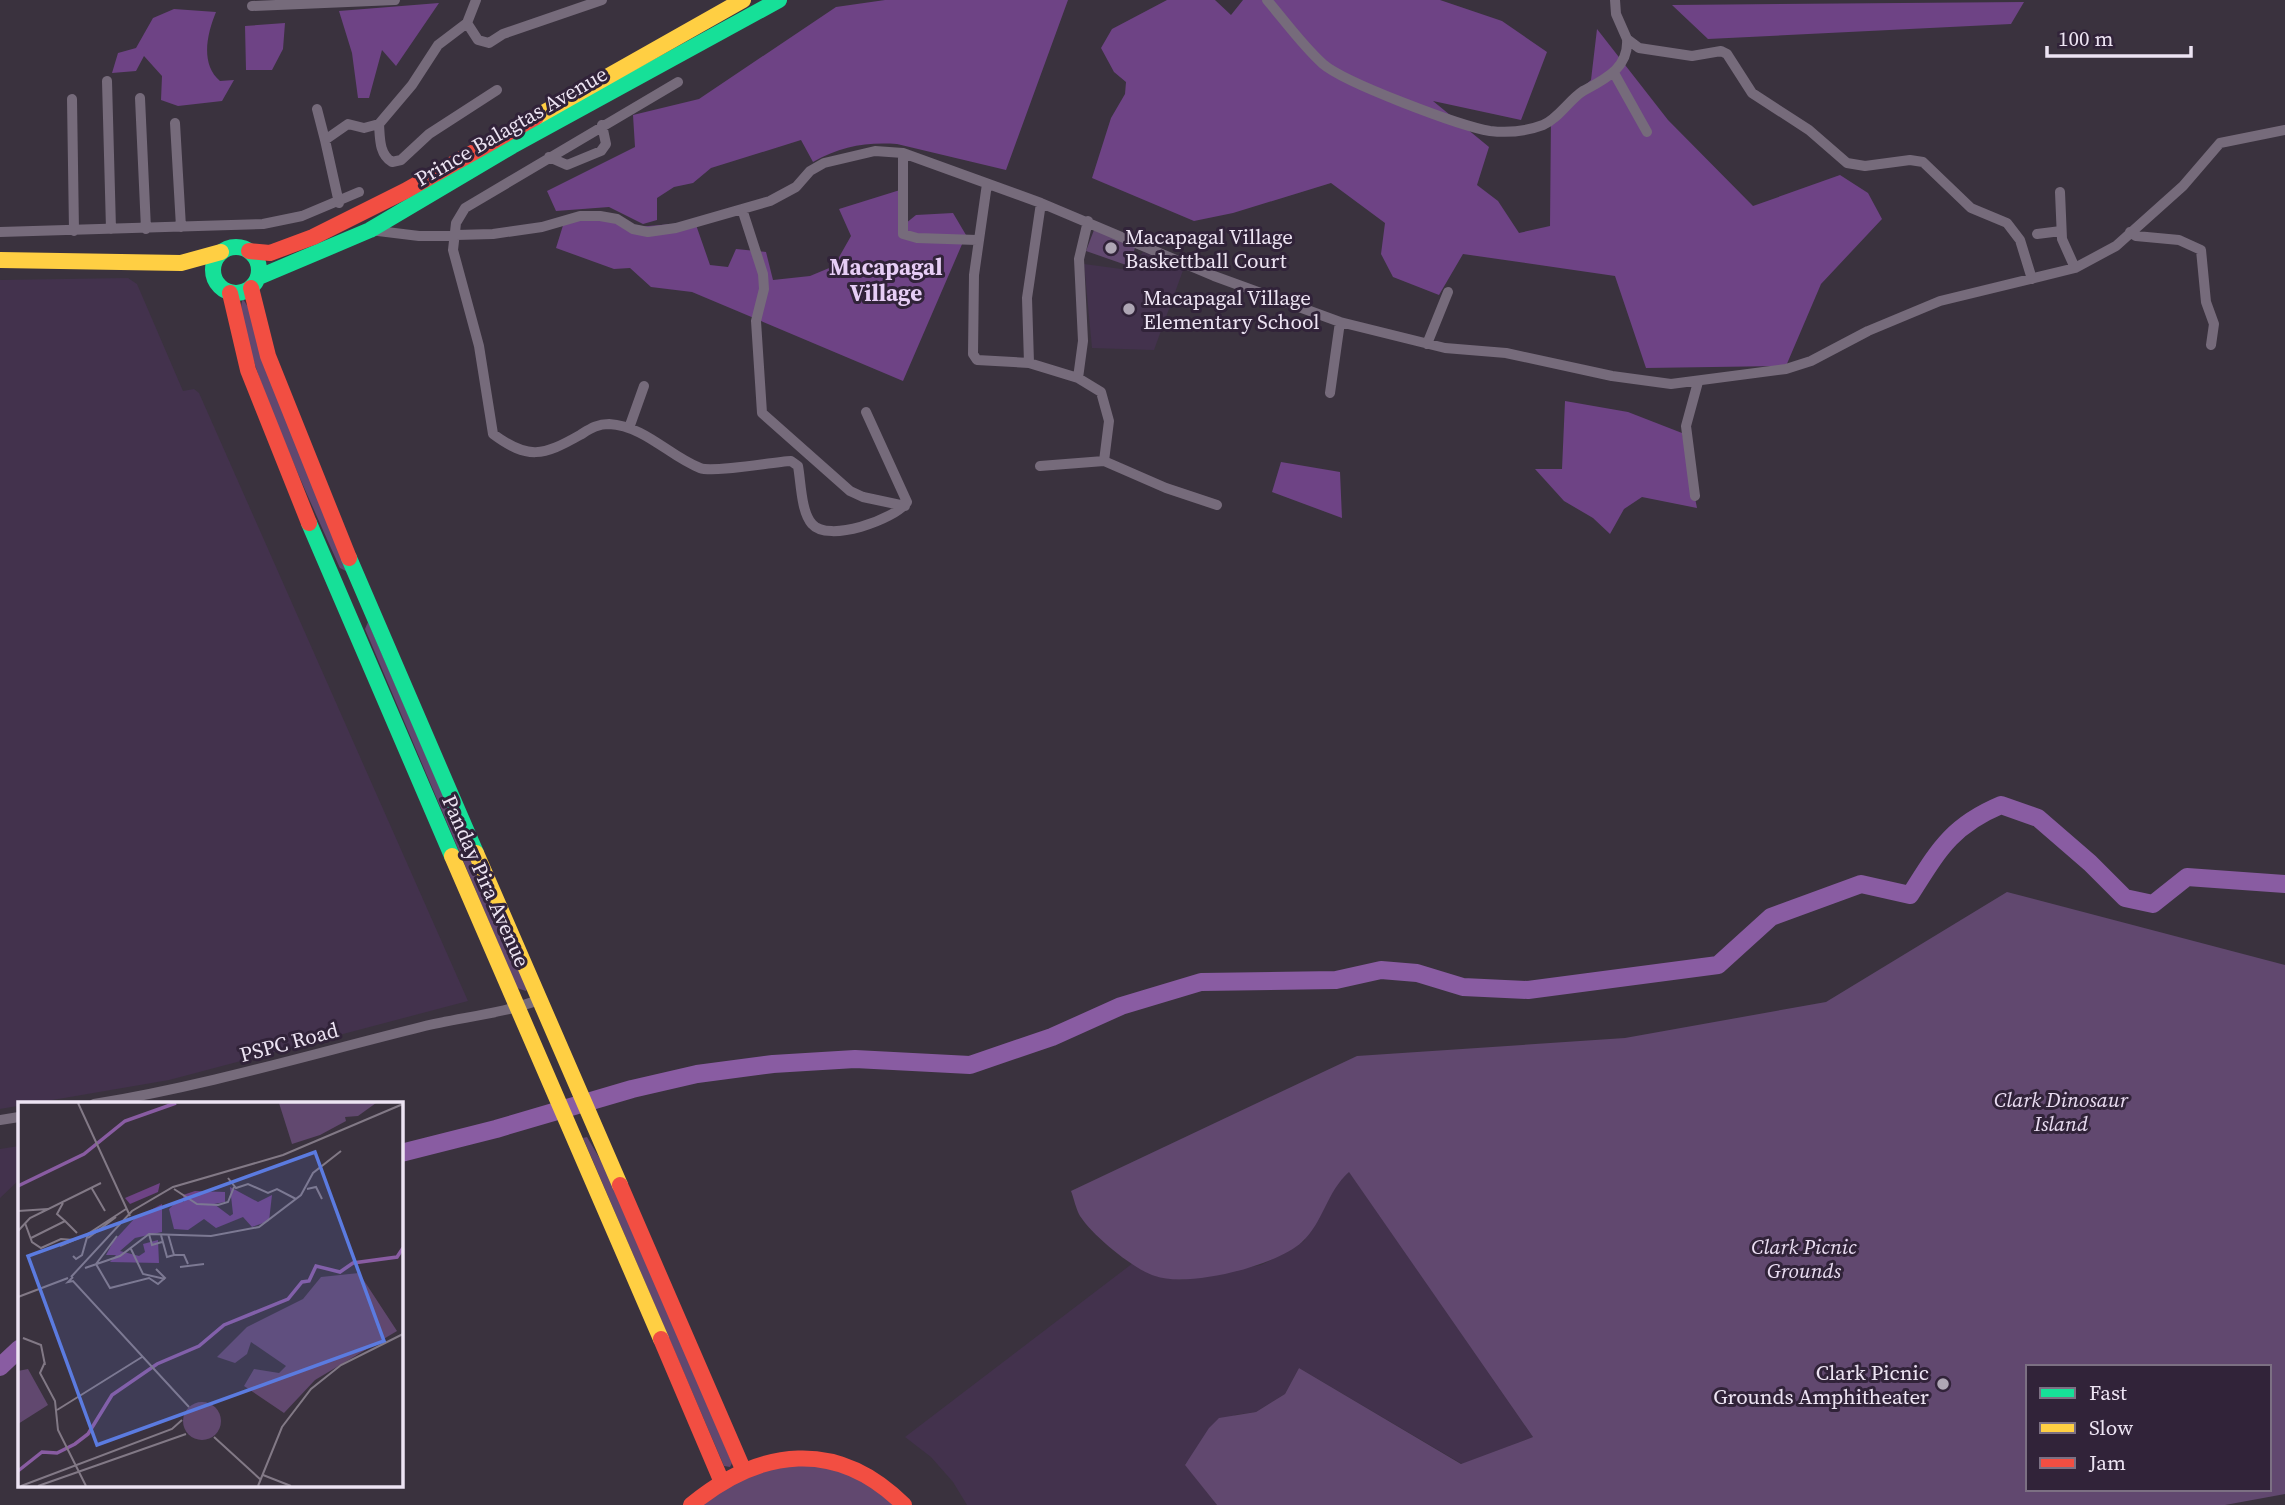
<svg xmlns="http://www.w3.org/2000/svg" width="2285" height="1505" font-family="'Source Serif 4',serif">
<style>
.built{fill:#43324d}
.green{fill:#61486f;fill-rule:evenodd}
.forest{fill:#6e4385}
.lines{fill:none;stroke-linecap:round;stroke-linejoin:round}
.river{stroke:#895ca2;stroke-width:18}
.street{stroke:#766b7b;stroke-width:10}
.fast{stroke:#16e098;stroke-width:16}
.slow{stroke:#ffcf43;stroke-width:16}
.jam{stroke:#f24e42;stroke-width:16}
.poi-dot{fill:#aea6b4;stroke:#312339;stroke-width:2.5}
.labels{text-anchor:middle;dominant-baseline:central;stroke-width:6;stroke-linejoin:round;paint-order:stroke}
.street-label{font-size:21px;fill:#ede4f3;stroke:#312339}
.poi-label{font-size:21px;fill:#ede4f3;stroke:#312339;text-anchor:start}
.park-label{font-size:21px;font-style:italic;fill:#eaddf2;stroke:#312339}
.neighbourhood-label{font-size:23px;font-weight:bold;fill:#e7cef6;stroke:#312339}
.inset-river{fill:none;stroke:#895ca2;stroke-width:3.5}
.inset-road{fill:none;stroke:#827986;stroke-width:2}
.view{fill:#5b7be0;fill-opacity:0.15;stroke:#5b7be0;stroke-width:3.5}
.inset-edge{fill:none;stroke:#ede4f3;stroke-width:3.5}
</style>
<rect width="100%" height="100%" fill="#3a323e"/>
<path class="built" d="M1143 252 1185 265 1154 350 1092 348 1084 264 1129 270Z
M128 278 137 284 183 391 194 389 199 393 468 1001 169 1080 0 1109V280Z
M19 1146V1180L0 1198V1149Z
M1349 1171 1533 1437 1462 1464 1299 1368 1285 1394 1256 1412 1235 1415 1185 1464 1217 1505H967L953 1482 931 1457 905 1437 1133 1263 1155 1276 1181 1280 1261 1265 1291 1250 1304 1241 1337 1184Z"/>
<path class="green" d="M1094 230 1136 245 1129 266 1086 251Z
M243 299 248 307 348 572 340 568C324 531 227 325 243 299Z
M368 622 527 989 526 991 517 988 365 629Z
M2007 892 2285 965V1494L2225 1505H1217L1185 1465 1209 1428 1219 1418 1256 1412 1285 1394 1299 1368 1461 1464 1533 1437 1349 1172C1327 1191 1323 1223 1302 1242 1276 1266 1188 1288 1155 1276 1133 1269 1093 1236 1080 1216 1076 1209 1074 1199 1071 1191L1357 1056 1625 1038 1826 1002ZM2028 1367H2269V1489H2028Z
M587 1137 613 1181 732 1463 730 1467 724 1466 583 1138Z
M799 1465C847 1467 861 1475 899 1505H698C734 1481 755 1470 799 1465Z"/>
<path class="forest" d="M885 0H1068L1006 170 897 144C866 142 841 146 813 162L801 140 711 168 693 183 674 187 657 198V220L643 224 609 207 556 211 547 191 635 147 633 115 699 99 836 7Z
M1167 0H1215L1231 15 1243 0H1440L1502 21 1547 52 1521 120 1433 101 1489 147 1477 185 1498 201 1519 233 1550 226 1551 116 1591 80 1597 29 1668 120 1753 206 1840 175 1868 193 1882 219 1821 284 1786 366 1646 368 1615 276 1463 254 1439 295 1393 277 1381 254 1385 223 1331 183 1233 213 1194 221 1092 178 1111 118 1125 94 1126 82 1114 72 1101 48 1112 29Z
M2024 2 2011 24 1708 39 1672 5Z
M439 3 396 66 382 50 369 98H358L352 53 339 11Z
M174 9 216 12C207 34 200 64 220 81L234 80 222 101 178 106 161 100 162 76 144 56 136 71 112 73 118 53 136 48 153 18Z
M285 23 283 49 272 70H246L245 26Z
M900 190V228L916 215 953 213 966 235 903 381 692 292 651 287 630 268 614 269 556 248 565 219 605 217 637 227 695 222 710 265 728 267 736 249 766 252 773 280 810 276 834 266 851 236 839 209Z
M1565 401 1628 412 1682 433 1697 508 1642 497 1624 509 1610 534 1593 518 1564 501 1535 469H1562Z
M1281 462 1340 472 1342 518 1272 492Z"/>
<g class="lines">
<path class="river" d="M401 1153 496 1129 632 1089 697 1074 773 1064 855 1059 970 1065 1052 1037 1121 1006 1201 982 1336 980 1381 970 1417 973 1463 987 1528 990 1718 965 1771 917 1861 884 1910 895C1938 851 1951 826 2001 805L2038 818 2090 863 2125 898 2153 904 2187 877 2285 884
M0 1367 19 1349"/>
<path class="street" d="M1267 0C1285 21 1302 45 1323 64 1345 83 1460 126 1490 131 1507 133 1527 131 1543 125 1558 119 1569 100 1583 91 1605 79 1629 68 1627 39
M1615 0 1616 14 1627 39 1639 48 1692 56 1721 51 1727 54 1752 93 1809 130 1847 163 1865 166 1910 160 1923 162 1971 208 2007 223 2020 240 2032 279
M252 6 395 0
M467 23 478 40 489 43 503 34 602 0
M1614 73 1647 132
M107 81 111 229
M678 82 465 208 456 223 453 250 479 346 493 434C528 460 543 456 580 435 590 429 597 424 609 424 645 426 669 456 700 468 713 473 772 462 791 461L798 466C801 482 801 512 812 524 828 543 894 520 907 502L866 412
M140 98 146 229
M72 99 74 231
M317 109 325 140 348 124 364 128 379 124 412 85 438 45 467 23 476 0
M175 123 181 227
M379 124C380 138 379 154 392 162L401 160 429 134 497 90
M325 140 339 203
M903 153V234L917 238 977 240
M549 157 567 165 601 151 606 144 602 125
M987 184 974 275 973 354 977 360 1029 363
M2060 192 2062 239 2075 268
M1041 203 1027 298 1029 363 1078 378 1101 392 1109 421 1104 461
M742 209 763 274 764 289 756 321 762 413 850 491 863 497 905 506
M370 230 419 236 493 234 542 227 580 216H600L617 219 633 229 648 232 676 228 770 201 796 187 810 171 824 163 875 151 903 153 1041 203 1214 276 1340 322 1445 348 1506 353 1612 376 1671 384 1786 369 1811 361 1868 331 1940 301 2075 268 2116 246 2183 186 2220 143 2285 130
M0 232 263 224 302 216 359 192
M2130 232 2136 236 2179 240 2201 250 2206 302 2214 324 2211 345
M2037 234 2061 231
M1427 344 1448 292
M1078 378 1083 341 1079 259 1088 221
M1330 393 1340 322
M629 428 644 386
M1040 466 1104 461 1166 488 1217 505
M1695 496 1686 426 1698 382
M94 1104C205 1086 312 1054 421 1027 461 1017 503 1014 541 999
M0 1120 19 1117"/>
<path class="fast" d="M213 270a23 23 0 1 1 46 0a23 23 0 1 1-46 0Z
M259 277 370 230 512 146 779 0
M309 523 452 856
M349 558 476 853"/>
<path class="slow" d="M536 117 743 0
M0 260 181 263 221 252
M476 853 620 1185
M452 856 661 1339"/>
<path class="jam" d="M249 251 270 253 313 237 405 191 536 117
M251 288 268 356 349 558
M230 293 248 370 309 523
M620 1185 743 1469
M661 1339 721 1480
M691 1505C760 1448 837 1438 904 1505"/>
</g>
<g class="poi-dot">
<circle cx="1111" cy="248" r="7"/>
<circle cx="1129" cy="309" r="7"/>
<circle cx="1943" cy="1384" r="7"/>
</g>
<g class="labels">
<g class="street-label">
<text transform="translate(511 126) rotate(-30)">Prince Balagtas Avenue</text>
<text transform="translate(486 881) rotate(66)">Panday Pira Avenue</text>
<text transform="translate(289 1042) rotate(-15)">PSPC Road</text>
</g>
<g class="poi-label">
<text x="1125" y="236">Macapagal Village<tspan x="1125" dy="24">Baskettball Court</tspan></text>
<text x="1143" y="297">Macapagal Village<tspan x="1143" dy="24">Elementary School</tspan></text>
<text x="1929" y="1372" text-anchor="end">Clark Picnic<tspan x="1929" dy="24">Grounds Amphitheater</tspan></text>
</g>
<g class="park-label">
<text x="2061" y="1099">Clark Dinosaur<tspan x="2061" dy="24">Island</tspan></text>
<text x="1804" y="1246">Clark Picnic<tspan x="1804" dy="24">Grounds</tspan></text>
</g>
<g class="neighbourhood-label">
<text x="886" y="267">Macapagal<tspan x="886" dy="26">Village</tspan></text>
</g>
</g>
<g transform="translate(18 1102)">
<rect width="385" height="385" fill="#3a323e"/>
<path d="M261 1H358L340 14 327 15 328 19 302 33 274 42ZM341 171 379 229 297 278 266 311 226 284 236 267 261 271 268 264 233 240 229 252 217 261 199 255 229 225 285 197 303 175ZM10 267 30 303 0 322V269ZM165 319a19 19 0 1 1 38 0a19 19 0 1 1-38 0Z" fill="#61486f"/>
<path d="M142 81 140 90 112 102 107 96ZM212 85 240 100 254 93 251 119 234 125 225 115 198 126 186 117 170 128 156 127 151 107 160 98 166 100 165 93 177 89 207 90V100L196 102 212 114 215 112ZM144 102V130L117 136 102 149 121 154 127 150 125 142 140 138 141 161 92 160 98 153H88L95 140 116 117Z" fill="#6e4385"/>
<path class="inset-river" d="M0 84 66 52 107 19 158 1M0 369 24 350 39 351 57 342 70 332 94 293 139 262 181 244 206 223 270 197 284 180 291 179 298 164 322 170 335 161 379 155 385 146"/>
<path class="inset-road" d="M60 1 112 114M210 76 218 86 230 82 250 91 259 87 278 97M73 85 87 109M156 87 179 102 200 103 210 100 216 85M289 87 298 85 304 97M45 101 39 112 47 119M0 109 30 107M7 121 14 140 23 146 43 137 56 138M0 129 12 116 83 81M131 132 134 143 144 140M150 132 156 153H166L170 162M143 133 149 155 156 153M99 134 78 162 92 186 131 176 140 182 147 176 138 167M13 136 47 119 59 131M70 136 98 115M42 144 70 132M113 147 125 172 147 177M55 154 58 157 64 153 70 132 108 107M162 165 186 162M67 166 102 154 131 132 193 134 241 125 283 93 295 71 323 49M53 175 114 109 155 85 265 53 385 2M55 175 50 180 55 179 171 305M0 195 50 176M5 236 23 243 27 263M27 260 22 271 37 299 40 328 68 384M39 308 124 255M196 335 243 378M245 373 273 384M3 384 154 327 164 318M20 384 168 332M240 384 264 325 293 287 323 263 385 232"/>
<path class="view" d="M297 50 366 239 79 343 10 154Z"/>
<rect width="385" height="385" class="inset-edge"/>
</g>
<rect x="2026" y="1365" width="245" height="126" fill="#312339" stroke="#7c7083" stroke-width="2"/>
<rect x="2040" y="1388" width="35" height="10" fill="#16e098" stroke="#7c7083" stroke-width="2"/>
<text x="2089" y="1400" font-size="21" fill="#ede4f3">Fast</text>
<rect x="2040" y="1423" width="35" height="10" fill="#ffcf43" stroke="#7c7083" stroke-width="2"/>
<text x="2089" y="1435" font-size="21" fill="#ede4f3">Slow</text>
<rect x="2040" y="1458" width="35" height="10" fill="#f24e42" stroke="#7c7083" stroke-width="2"/>
<text x="2089" y="1470" font-size="21" fill="#ede4f3">Jam</text>
<path d="M2047 46v10h144v-10" fill="none" stroke="#ede4f3" stroke-width="3.5"/>
<text x="2058" y="46" font-size="21" fill="#ede4f3" stroke="#312339" stroke-width="5" paint-order="stroke">100 m</text>
</svg>
